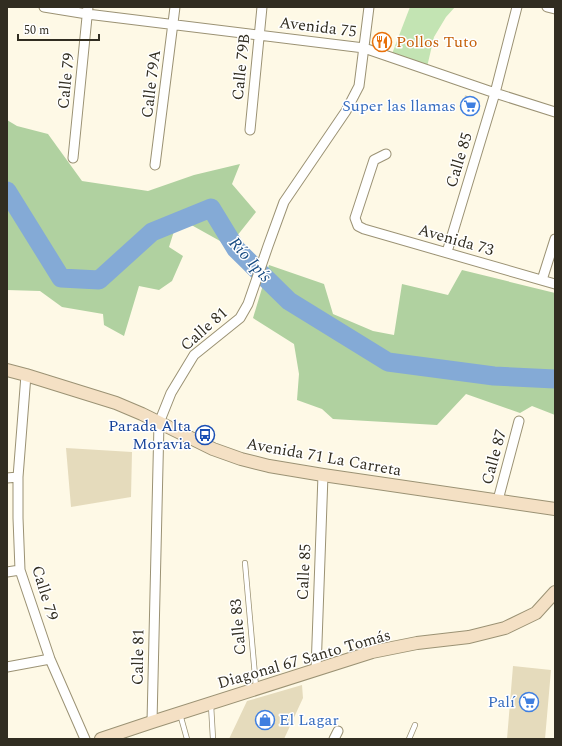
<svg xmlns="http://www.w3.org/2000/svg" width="562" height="746" font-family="Spectral,serif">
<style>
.green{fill:#c3e4b3}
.forest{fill:#b0d1a0}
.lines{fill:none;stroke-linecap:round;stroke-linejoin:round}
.river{stroke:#84aad6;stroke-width:19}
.building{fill:#e5dbbc}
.lane-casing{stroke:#9b9274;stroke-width:6}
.street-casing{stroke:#9b9274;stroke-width:11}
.secondary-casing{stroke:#9b9274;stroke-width:14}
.lane{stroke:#fff;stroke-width:4.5}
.street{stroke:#fff;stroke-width:9}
.secondary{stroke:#f4e0c4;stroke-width:12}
.labels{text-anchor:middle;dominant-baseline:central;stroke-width:3;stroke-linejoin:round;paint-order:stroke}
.street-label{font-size:16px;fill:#312d21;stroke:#fff}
.food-label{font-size:16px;fill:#c56008;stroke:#fff;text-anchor:start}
.shop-label{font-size:16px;fill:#366cbe;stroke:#fff;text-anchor:end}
.transit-label{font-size:16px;fill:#164399;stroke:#fff;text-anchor:end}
.water-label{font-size:17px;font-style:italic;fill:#174b82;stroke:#fff}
</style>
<rect width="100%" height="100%" fill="#fef9e6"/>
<path class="green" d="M410 7H455L446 17 434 37 427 67 390 59Z"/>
<path class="forest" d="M7 120 17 126 48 134 82 181 148 191 194 175 240 164 232 184 256 212 229 246 186 222 175 228 169 247 183 256 172 281 159 290 139 286 124 336 104 325 103 314 62 307 40 291 7 290Z
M269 265 324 284 333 314 373 331 394 335 402 284 448 295 462 270 555 293V415L532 406 520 413 466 394 437 425 333 419 322 409 297 400 299 374 294 344 253 318Z"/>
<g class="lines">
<path class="river" d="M7 191 61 278 99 280 152 232 211 208 236 249 289 301 388 362 494 376 555 379"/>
</g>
<path class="building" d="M465 95 480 101 473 115 462 111Z
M66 448 132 452 131 497 71 507Z
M513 666 551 670 545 739H507Z
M302 685 303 698 284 739H229L247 701Z"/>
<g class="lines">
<g class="lane-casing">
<path id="lane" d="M245 563 256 687
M211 705 213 739
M180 714 187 739
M409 739 415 725"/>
</g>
<g class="street-casing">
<path id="street" d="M44 7 87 14 364 48 495 93 555 112
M547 7 555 9
M250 130 262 7
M386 154 374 160 355 218 358 226 364 229 555 284
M73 158 88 7
M155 165 175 7
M447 252 495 93 517 7
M542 280 555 239
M26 375 18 477V518L20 570 50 659 85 739
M7 478 18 477
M498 500 519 421
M7 572 20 570
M7 667 50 659
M316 670 323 475
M152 722 159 423 171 393 194 355 240 318 248 304 268 246 284 202 346 111 359 86 369 7
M334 739 338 731"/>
</g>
<g class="secondary-casing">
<path id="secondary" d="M7 370 26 375 116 403 142 414 213 449 241 459 269 466 323 475 555 509
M101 739 152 722 372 652 417 643 469 637 505 628 536 613 555 592"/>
</g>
<use href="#lane" class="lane"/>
<use href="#street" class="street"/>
<use href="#secondary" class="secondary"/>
</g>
<defs>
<g id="restaurant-ring" transform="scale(1)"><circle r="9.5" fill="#fff" stroke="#e8710a" stroke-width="1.5"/><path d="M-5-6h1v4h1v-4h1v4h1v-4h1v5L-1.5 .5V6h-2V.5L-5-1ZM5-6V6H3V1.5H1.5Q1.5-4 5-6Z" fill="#e8710a"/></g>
<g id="supermarket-ring" transform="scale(1)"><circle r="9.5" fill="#fff" stroke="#3f7fe0" stroke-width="1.5"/><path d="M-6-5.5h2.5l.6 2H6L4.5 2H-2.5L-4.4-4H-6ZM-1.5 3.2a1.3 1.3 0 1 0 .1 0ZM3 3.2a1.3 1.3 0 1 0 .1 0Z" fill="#3f7fe0"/></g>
<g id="bus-ring" transform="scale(1)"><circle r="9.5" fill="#fff" stroke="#1a4fb4" stroke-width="1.5"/><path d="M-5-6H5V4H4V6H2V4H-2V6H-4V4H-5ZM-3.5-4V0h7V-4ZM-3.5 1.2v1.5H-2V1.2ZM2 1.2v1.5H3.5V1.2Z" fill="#1a4fb4"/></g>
<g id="shop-ring" transform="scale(1)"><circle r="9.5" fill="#fff" stroke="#3f7fe0" stroke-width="1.5"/><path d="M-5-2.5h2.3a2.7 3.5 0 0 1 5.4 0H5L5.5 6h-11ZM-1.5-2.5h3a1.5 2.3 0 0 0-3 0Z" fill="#3f7fe0"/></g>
</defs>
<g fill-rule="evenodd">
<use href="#restaurant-ring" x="382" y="42"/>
<use href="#supermarket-ring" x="470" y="106"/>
<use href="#bus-ring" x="205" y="435"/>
<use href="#supermarket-ring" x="529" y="702"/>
<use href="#shop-ring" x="265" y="720"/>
</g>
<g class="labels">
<g class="street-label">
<text transform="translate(318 27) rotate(7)">Avenida 75</text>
<text transform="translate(241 67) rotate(-84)">Calle 79B</text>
<text transform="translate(66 81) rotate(-84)">Calle 79</text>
<text transform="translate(151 84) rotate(-83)">Calle 79A</text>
<text transform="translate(459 160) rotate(-73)">Calle 85</text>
<text transform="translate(456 240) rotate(16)">Avenida 73</text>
<text transform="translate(204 329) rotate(-42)">Calle 81</text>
<text transform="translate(324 457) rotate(10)">Avenida 71 La Carreta</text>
<text transform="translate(494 457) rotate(-75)">Calle 87</text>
<text transform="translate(304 572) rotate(-87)">Calle 85</text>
<text transform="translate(45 593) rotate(73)">Calle 79</text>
<text transform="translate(238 627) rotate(-95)">Calle 83</text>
<text transform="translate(138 657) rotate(-89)">Calle 81</text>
<text transform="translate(304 659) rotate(-16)">Diagonal 67 Santo Tomás</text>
</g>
<g class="food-label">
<text x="396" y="42">Pollos Tuto</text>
</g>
<g class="shop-label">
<text x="456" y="106">Super las llamas</text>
<text x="515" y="702">Palí</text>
<text x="279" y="720" text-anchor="start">El Lagar</text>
</g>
<g class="transit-label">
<text x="191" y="426">Parada Alta<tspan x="191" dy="18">Moravia</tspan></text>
</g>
<g class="water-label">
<text transform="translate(250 260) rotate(48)">Río Ipís</text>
</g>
</g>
<rect width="562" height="746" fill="none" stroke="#312d21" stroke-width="16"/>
<path d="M18 34v6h81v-6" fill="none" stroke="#312d21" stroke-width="2"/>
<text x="24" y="34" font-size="12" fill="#312d21" stroke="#ffffff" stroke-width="3" paint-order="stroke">50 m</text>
</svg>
